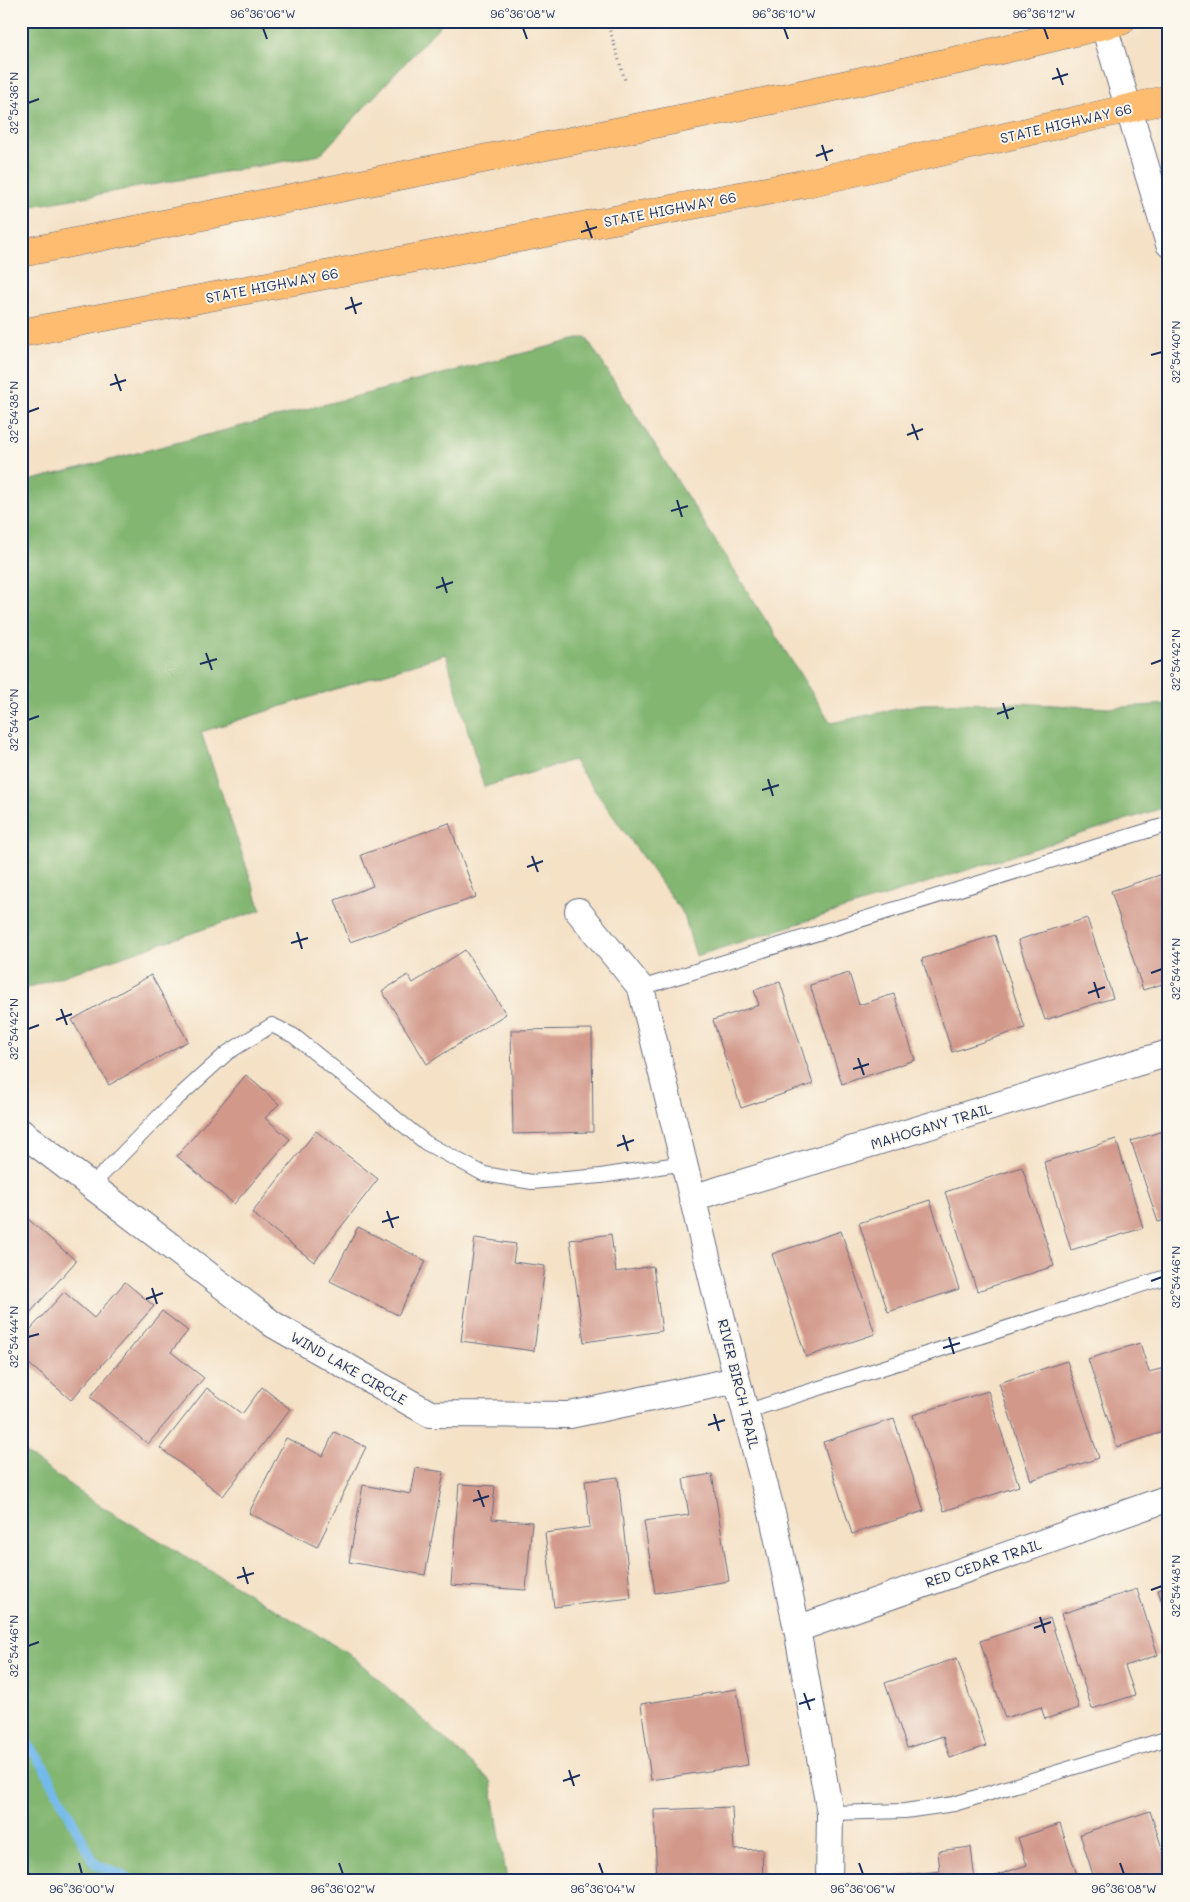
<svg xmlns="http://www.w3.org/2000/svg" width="1190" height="1902" font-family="Mali,sans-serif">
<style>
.forest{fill:#82b671;stroke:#4e7268}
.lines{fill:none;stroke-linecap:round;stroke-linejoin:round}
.stream{stroke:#73b9ea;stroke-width:10}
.building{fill:#d2998b}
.service-casing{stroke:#676d82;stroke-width:16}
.minor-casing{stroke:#676d82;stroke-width:28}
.primary-casing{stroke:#676d82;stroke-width:29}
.path{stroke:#676d82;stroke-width:3;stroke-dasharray:1 4;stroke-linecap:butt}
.service{stroke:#fff;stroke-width:14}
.minor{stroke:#fff;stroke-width:26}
.primary{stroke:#fdbc6f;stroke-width:28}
.ticks{fill:none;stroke:#1b2f5e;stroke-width:2}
.labels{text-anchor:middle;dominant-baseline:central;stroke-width:4;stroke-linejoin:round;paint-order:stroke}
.street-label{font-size:14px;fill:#1b2f5e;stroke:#fbf7ec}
.neatline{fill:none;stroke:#1b2f5e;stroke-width:2}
.ticks-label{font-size:12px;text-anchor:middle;fill:#1b2f5e}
</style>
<rect width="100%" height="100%" fill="#fbf7ec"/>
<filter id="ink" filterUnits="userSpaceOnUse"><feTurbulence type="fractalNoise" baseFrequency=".02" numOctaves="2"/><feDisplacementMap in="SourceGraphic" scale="10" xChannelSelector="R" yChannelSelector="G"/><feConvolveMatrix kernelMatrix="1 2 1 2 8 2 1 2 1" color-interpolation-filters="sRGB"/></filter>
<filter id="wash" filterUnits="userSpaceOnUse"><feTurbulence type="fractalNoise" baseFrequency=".0096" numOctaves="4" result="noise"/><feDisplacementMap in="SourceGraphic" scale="20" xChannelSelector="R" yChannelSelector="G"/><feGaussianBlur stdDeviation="1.12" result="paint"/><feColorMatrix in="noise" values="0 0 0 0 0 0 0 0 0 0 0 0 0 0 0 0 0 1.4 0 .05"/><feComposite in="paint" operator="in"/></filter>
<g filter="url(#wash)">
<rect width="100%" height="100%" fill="#f4e1c6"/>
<path class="forest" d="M21 21H444L320 155 21 208Z
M586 337 831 723 921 704 1016 703 1108 708 1169 704V806L696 956 684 915 573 760 484 787 446 654 201 732 261 910 21 990V483Z
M21 1450 91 1500 350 1654 491 1781 507 1881H21Z"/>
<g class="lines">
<path class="stream" d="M21 1735 43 1765 95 1864 134 1881"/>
</g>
<g id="blocks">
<path class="building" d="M449 823 476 897 350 942 335 900 373 886 361 855Z
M1169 872V982L1143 990 1111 891Z
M1087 918 1113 998 1045 1020 1018 940Z
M995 935 1025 1028 952 1052 922 959Z
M465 950 506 1014 427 1064 382 991 408 975 413 983Z
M849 973 859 1005 894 994 915 1060 842 1084 810 985Z
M151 975 188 1041 109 1085 72 1020Z
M780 982 813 1084 741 1108 713 1020 759 1005 754 990Z
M592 1029 593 1132 513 1134 511 1030Z
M246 1075 279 1104 265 1118 290 1139 234 1204 177 1156Z
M1169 1129V1219L1158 1222 1131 1141Z
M316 1131 378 1179 314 1262 252 1213Z
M1116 1139 1143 1228 1071 1250 1044 1162Z
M1022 1167 1054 1266 977 1291 945 1192Z
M930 1200 959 1289 888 1312 859 1223Z
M21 1213 76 1261 21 1323Z
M358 1227 426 1261 398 1315 330 1281Z
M841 1231 875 1334 806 1357 772 1254Z
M611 1234 616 1272 653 1266 662 1331 584 1342 570 1240Z
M475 1238 516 1244 513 1262 545 1266 534 1351 461 1341Z
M125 1282 154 1306 71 1400 21 1357V1340L64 1292 94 1318Z
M162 1311 188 1331 171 1352 204 1378 148 1444 90 1397Z
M1140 1343 1149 1372 1168 1367 1169 1430 1117 1447 1088 1359Z
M1067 1361 1099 1458 1031 1480 999 1383Z
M262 1387 290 1409 223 1496 160 1448 207 1388 242 1414Z
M988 1391 1019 1486 944 1511 913 1415Z
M894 1419 924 1511 852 1534 823 1442Z
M334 1432 366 1447 317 1547 249 1513 286 1438 323 1456Z
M416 1468 444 1472 425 1575 349 1562 363 1485 411 1494Z
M712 1474 729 1581 655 1593 644 1521 689 1515 683 1479Z
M618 1477 631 1598 554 1607 545 1533 590 1527 585 1481Z
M459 1484 495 1486 492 1519 532 1522 526 1590 451 1585Z
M1169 1586V1621H1168L1158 1590Z
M1137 1589 1158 1655 1125 1666 1135 1695 1092 1709 1061 1614Z
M1050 1618 1079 1708 1045 1719 1041 1707 1005 1718 980 1641Z
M957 1658 986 1746 950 1758 943 1736 907 1748 885 1683Z
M737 1689 748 1765 651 1780 641 1704Z
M732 1807 734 1850 762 1849 763 1881H657L654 1810Z
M1150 1811 1169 1870V1881H1095L1080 1834Z
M1060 1824 1079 1881H997L995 1876 1027 1865 1018 1838Z
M971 1847 975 1881H899L898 1876 940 1871 938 1851Z"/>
</g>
</g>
<g filter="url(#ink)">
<use href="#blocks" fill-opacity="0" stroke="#676d82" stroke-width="1"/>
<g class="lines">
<g class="service-casing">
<path id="service" d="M641 988 1169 824
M91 1186 173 1102 227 1053 272 1025 294 1036 426 1143 484 1174 532 1182 601 1176 684 1163
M745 1412 1169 1276
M830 1813 905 1811 954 1804 1169 1738"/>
</g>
<g class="minor-casing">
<path id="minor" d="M1104 26 1169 244
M578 911 641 988 737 1380 773 1517 797 1629 830 1813 829 1881
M21 1132 274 1325 430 1414 570 1415 737 1380
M692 1198 1169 1053
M797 1629 1169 1498"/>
</g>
<g class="primary-casing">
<path id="primary" d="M21 253 797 95 972 57 1121 21
M21 333 803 184 1169 99"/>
</g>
<path class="path" d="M607 21 625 80"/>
<use href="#service" class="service"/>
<use href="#minor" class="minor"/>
<use href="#primary" class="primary"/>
</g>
</g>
<path class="ticks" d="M263 28 267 39M523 28 527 39M784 28 788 39M1044 28 1048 39M1057 68 1063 85M1052 79 1068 74M28 103 39 99M822 145 827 161M816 156 833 150M586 221 592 238M581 232 597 227M351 297 356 314M345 309 362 303M1151 355 1162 352M115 374 121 391M110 385 126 380M28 412 39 408M912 424 918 440M907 435 923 429M677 500 682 517M671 511 688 506M442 577 447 593M436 588 453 582M206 653 212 670M200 664 217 659M1151 664 1162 660M1003 703 1008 719M997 714 1014 708M28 720 39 716M768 779 773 796M762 790 779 785M532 856 538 872M527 867 543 861M297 932 302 949M291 943 308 938M1151 973 1162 969M1094 982 1099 998M1088 993 1105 987M61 1009 67 1025M56 1020 72 1014M28 1029 39 1025M858 1058 864 1075M853 1069 869 1064M623 1135 628 1151M617 1146 634 1140M387 1211 393 1228M382 1222 399 1217M1151 1281 1162 1277M152 1288 157 1304M146 1299 163 1293M28 1337 39 1334M949 1337 954 1354M943 1348 960 1343M714 1414 719 1431M708 1425 725 1420M478 1490 484 1507M473 1501 489 1496M243 1567 248 1584M237 1578 254 1573M1151 1590 1162 1586M1040 1617 1045 1633M1034 1628 1051 1622M28 1646 39 1642M804 1693 810 1710M799 1704 815 1699M569 1770 574 1786M563 1781 580 1775M79 1863 82 1874M339 1863 343 1874M599 1863 603 1874M859 1863 863 1874M1120 1863 1124 1874"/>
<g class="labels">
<g class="street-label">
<text transform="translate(1066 123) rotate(-13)">STATE HIGHWAY 66</text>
<text transform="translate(670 209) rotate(-11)">STATE HIGHWAY 66</text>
<text transform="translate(272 285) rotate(-11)">STATE HIGHWAY 66</text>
<text transform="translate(931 1126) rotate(-17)">MAHOGANY TRAIL</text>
<text transform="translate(349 1368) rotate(30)">WIND LAKE CIRCLE</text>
<text transform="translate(739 1384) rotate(76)">RIVER BIRCH TRAIL</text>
<text transform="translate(983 1563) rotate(-19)">RED CEDAR TRAIL</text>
</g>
</g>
<rect width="1190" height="1902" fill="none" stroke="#fbf7ec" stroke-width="55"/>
<rect x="28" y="28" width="1134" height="1846" class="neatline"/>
<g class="ticks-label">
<text x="263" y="18">96°36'06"W</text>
<text x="523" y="18">96°36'08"W</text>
<text x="784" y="18">96°36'10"W</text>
<text x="1044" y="18">96°36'12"W</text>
<text transform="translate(14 103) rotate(-90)" y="4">32°54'36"N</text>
<text transform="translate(1176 352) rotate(-90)" y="4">32°54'40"N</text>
<text transform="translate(14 412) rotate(-90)" y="4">32°54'38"N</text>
<text transform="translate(1176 660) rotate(-90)" y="4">32°54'42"N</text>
<text transform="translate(14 720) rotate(-90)" y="4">32°54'40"N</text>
<text transform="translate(1176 969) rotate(-90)" y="4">32°54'44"N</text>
<text transform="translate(14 1029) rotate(-90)" y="4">32°54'42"N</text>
<text transform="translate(1176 1277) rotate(-90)" y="4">32°54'46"N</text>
<text transform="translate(14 1337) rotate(-90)" y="4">32°54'44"N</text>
<text transform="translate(1176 1586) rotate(-90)" y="4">32°54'48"N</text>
<text transform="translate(14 1646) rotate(-90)" y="4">32°54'46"N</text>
<text x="82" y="1893">96°36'00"W</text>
<text x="343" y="1893">96°36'02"W</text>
<text x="603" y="1893">96°36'04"W</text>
<text x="863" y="1893">96°36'06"W</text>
<text x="1124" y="1893">96°36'08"W</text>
</g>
</svg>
